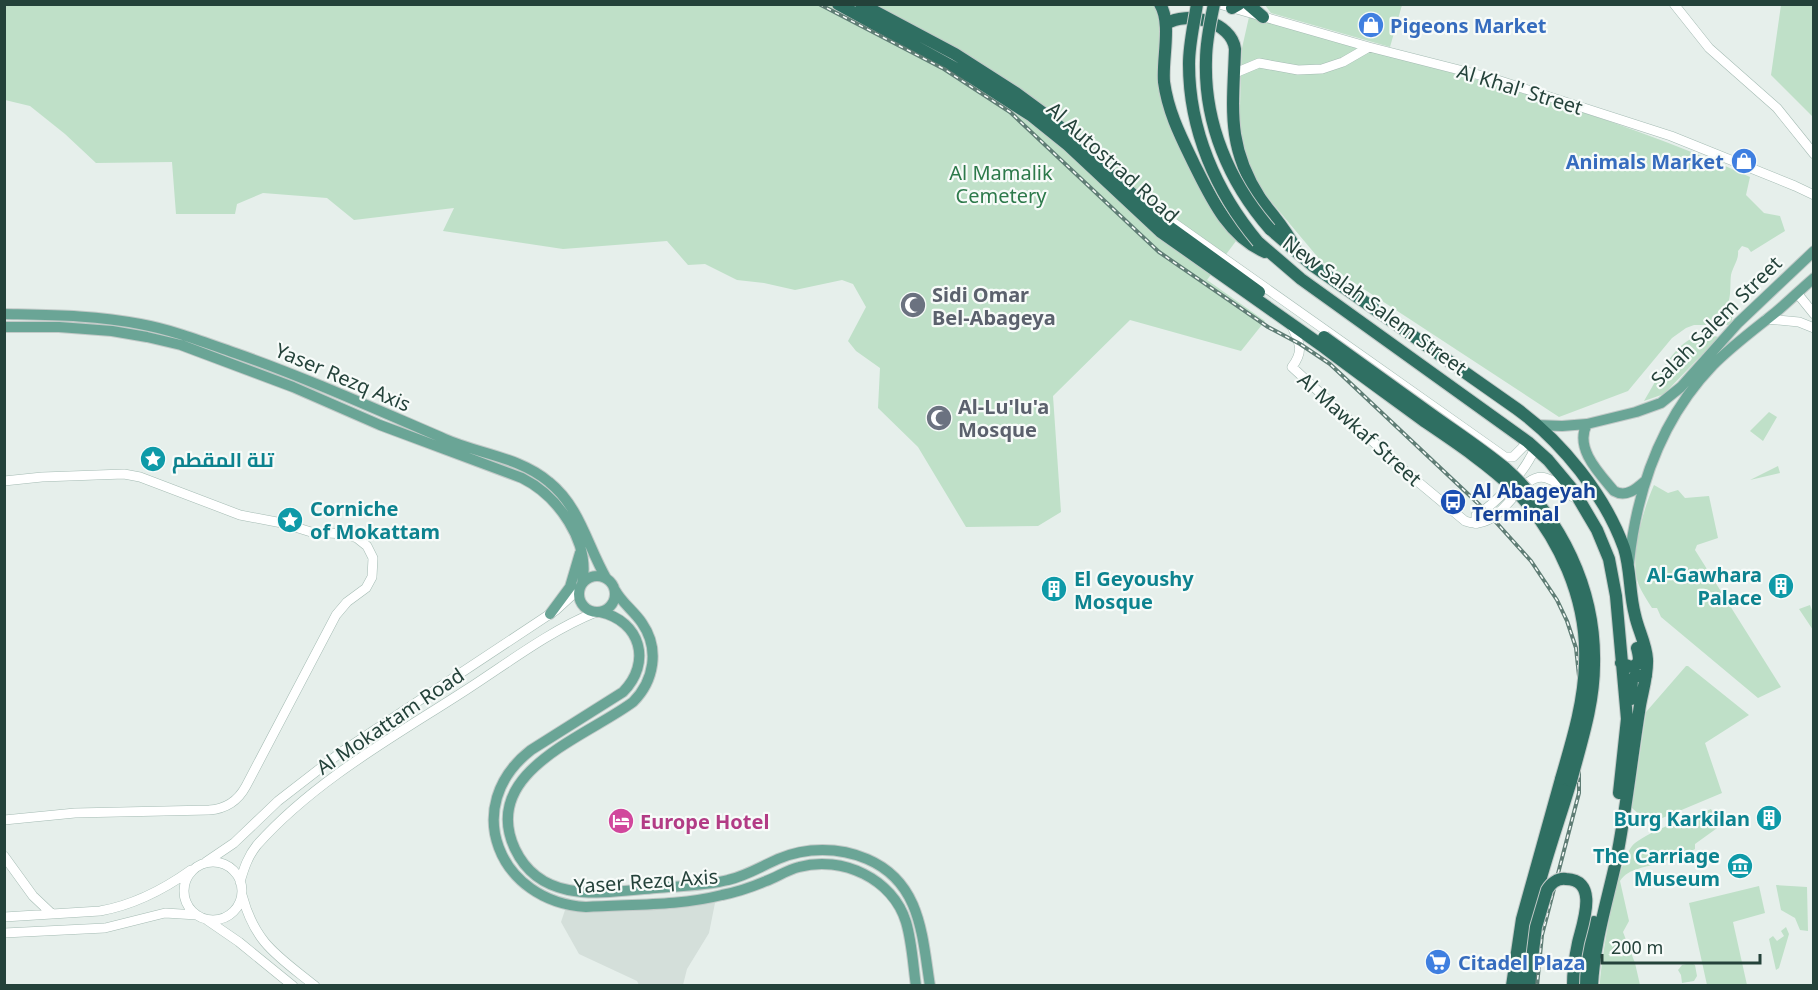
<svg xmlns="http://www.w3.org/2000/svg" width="1818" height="990" font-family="'Noto Sans',Cairo,sans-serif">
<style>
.built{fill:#d4dfda}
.green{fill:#bfe0c8}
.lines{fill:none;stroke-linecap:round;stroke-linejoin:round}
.secondary-casing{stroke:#a4bbb3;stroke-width:10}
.primary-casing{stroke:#c2cac8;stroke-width:12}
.highway-casing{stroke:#c2cac8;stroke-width:14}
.secondary{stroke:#fff;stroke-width:9}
.primary{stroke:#6aa596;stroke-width:10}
.highway{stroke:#2f6f62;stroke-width:12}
.rail-casing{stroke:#5f7d75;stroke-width:4}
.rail{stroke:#f7fbf9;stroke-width:1.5;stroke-dasharray:4.5;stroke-linecap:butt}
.highway-bridge-casing{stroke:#c2cac8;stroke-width:14;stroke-linecap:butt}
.highway-bridge{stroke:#2f6f62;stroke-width:12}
.labels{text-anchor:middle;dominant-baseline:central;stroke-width:4.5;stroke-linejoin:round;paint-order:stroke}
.shop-label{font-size:20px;font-weight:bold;fill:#366cbe;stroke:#f7fbf9;text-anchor:start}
.street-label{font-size:20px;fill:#24423a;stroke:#f7fbf9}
.park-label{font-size:20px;fill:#2d7a4b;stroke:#f7fbf9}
.worship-label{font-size:20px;font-weight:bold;fill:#5b616d;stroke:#f7fbf9;text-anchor:start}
.culture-label{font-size:20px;font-weight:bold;fill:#0d838f;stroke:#f7fbf9;text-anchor:start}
.transit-label{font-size:20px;font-weight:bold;fill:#164399;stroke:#f7fbf9;text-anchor:start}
.hotel-label{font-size:20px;font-weight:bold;fill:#b23c85;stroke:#f7fbf9;text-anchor:start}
</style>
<rect width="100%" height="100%" fill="#e6efeb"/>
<path class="built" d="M715 903 709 933 687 969 683 985H639L637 981 579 954 561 922 565 910Z"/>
<path class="green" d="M4 5H1160L1167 117 1179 145 1217 218 1236 241 1207 280 1265 321 1241 351 1130 320 1053 396 1061 512 1038 526 966 527 918 447 878 408 880 368 856 351 848 341 866 307 853 284 842 280 795 290 764 283 737 280 705 264 688 265 667 241 563 249 443 231 454 208 354 220 327 198 263 193 237 204 235 214H176L172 162 96 163 65 134 30 106 5 100Z
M1265 5H1402L1390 47 1271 13Z
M1781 5H1813V117L1771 75Z
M1249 17C1417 64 1590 104 1750 177L1746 195 1764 213 1780 216 1785 231 1751 252 1748 248 1742 246 1738 251C1739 260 1733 266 1731 275 1730 282 1731 292 1729 300L1734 307 1731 325H1694L1686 328 1672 338 1628 391 1559 417 1321 261 1264 193 1252 175 1239 135 1242 48Z
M1703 334 1719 337 1664 394 1644 401C1659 377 1673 341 1703 334Z
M1769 412 1777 417 1763 441 1750 431Z
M1778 466 1780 473 1750 480Z
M1654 485 1668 493 1678 490 1685 498 1709 496 1718 538 1697 545 1695 550 1781 687 1758 698 1661 617 1657 608H1652C1646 598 1637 586 1636 574 1632 549 1644 507 1654 485Z
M1810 605 1813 613V630L1799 609Z
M1686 666H1688L1749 715 1705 743 1722 793 1660 819 1642 817 1632 808 1646 712Z
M1711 809 1720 826 1695 844V849L1680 857 1678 854C1672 857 1666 861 1660 863 1648 867 1628 868 1620 881L1629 921 1623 932 1635 963 1640 985H1600C1601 961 1617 856 1635 843 1653 829 1689 818 1711 809Z
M1776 885 1807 887 1808 931 1800 930 1795 918 1781 910Z
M1759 886 1765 913 1733 922 1747 985H1707L1689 903Z
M1786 927 1789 934 1779 968 1776 970 1769 939 1773 936 1777 941 1784 936 1781 931Z
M1691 963 1695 965 1697 976 1694 981 1682 983 1681 975 1678 970 1682 965Z"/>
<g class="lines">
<g class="secondary-casing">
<path id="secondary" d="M1219 4 1369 47 1491 78 1671 136 1795 186 1814 195
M1674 4 1709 48 1777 108 1814 154
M1235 73 1259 63 1298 70 1322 69 1343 62 1369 47
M1164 216 1505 457H1513L1528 442
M1797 293 1814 314
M1766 319 1799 322 1814 328
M1291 324C1299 343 1305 349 1292 367L1405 471 1465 521C1503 535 1518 470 1546 478 1556 481 1566 490 1573 497
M4 481 42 477 124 474 140 477 240 515 282 523 311 532 345 534 357 538 367 546 373 558 372 577 366 588 347 602 336 615 246 786C238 801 226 809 209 810L75 813 4 820
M1476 524V515C1497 504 1526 470 1535 448
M4 856 33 896 52 914
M206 862 234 843 278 801 340 753 556 610 580 588
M184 891a29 29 0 1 1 58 0a29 29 0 1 1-58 0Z
M240 882C244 868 248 856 257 845 315 780 395 736 466 690 508 663 549 631 596 612
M242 895C255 944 278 956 315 986
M4 917 100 911C134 905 163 890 191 870
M207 920 239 942 293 986
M4 933 105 928 165 913 197 915"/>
</g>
<g class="primary-casing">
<path id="primary" d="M4 314C50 315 95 315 140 324 173 330 204 342 235 353 307 378 375 409 445 439 479 454 520 457 549 482 580 507 587 545 606 578
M4 327H59L112 331 147 337 181 345 293 387 380 425 522 478C558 496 591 542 582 584
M1587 424C1574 448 1599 473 1614 491 1626 498 1636 489 1645 481
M1536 425 1562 426 1587 424 1636 412 1661 403 1681 387 1738 323 1814 251
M1629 562C1637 489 1661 419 1713 365 1733 345 1755 329 1776 312 1789 301 1801 289 1814 278
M579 594a18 18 0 1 1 36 0a18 18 0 1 1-36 0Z
M615 590C622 603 634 611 642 623 660 649 654 681 633 702 586 737 479 772 515 849 542 906 606 892 656 888 680 886 705 886 728 880 746 876 762 866 778 859 806 847 839 847 867 859 921 882 922 935 930 986
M600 612C641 621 652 663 623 692L531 750C459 806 499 902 586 907 631 904 679 906 722 895 737 892 752 887 766 881 777 877 787 870 799 867 842 855 893 879 906 922 912 942 913 965 916 986
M550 614 570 587 580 553"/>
</g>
<g class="highway-casing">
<path id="highway" d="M838 4 971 77 1032 116 1068 145 1161 232 1321 345
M861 4 955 54 1016 93 1050 118 1161 221 1259 292
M1160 4C1172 24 1162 58 1164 82 1168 112 1181 137 1194 164 1211 198 1228 236 1265 252
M1248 4 1263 17
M1232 8 1239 4
M1166 24C1187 10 1232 22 1235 49 1233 108 1226 145 1260 198 1272 215 1286 229 1295 248
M1270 229 1312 265 1517 409C1562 442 1605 495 1624 548 1631 570 1629 593 1635 615 1638 630 1646 643 1647 659 1648 677 1641 695 1639 712 1631 762 1626 812 1616 861 1607 902 1594 943 1592 986
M1258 242 1301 279 1528 442 1548 460 1574 491 1597 530 1609 559 1616 596 1627 719 1619 793
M1621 663 1631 667C1642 665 1639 656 1637 648
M1631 699 1632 679 1636 676H1646
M1512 986 1522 919 1561 779
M1521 986C1524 916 1551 847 1571 781
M1530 986 1532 959
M1582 986 1587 948 1594 922"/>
</g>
<use href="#secondary" class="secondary"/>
<use href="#primary" class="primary"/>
<use href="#highway" class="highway"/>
<g class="rail-casing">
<path id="rail" d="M819 4 944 69 1010 112 1159 252 1268 327 1300 344 1330 364 1485 510 1531 561 1557 600 1567 621 1576 648 1579 676V793L1542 935 1537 986"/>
</g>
<use href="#rail" class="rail"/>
<g class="highway-bridge-casing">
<path id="highway-bridge" d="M1197 4C1194 24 1189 44 1189 64 1189 130 1216 192 1258 242
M1214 4C1210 23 1206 41 1206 60 1204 123 1229 182 1270 229
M1324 337C1360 363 1396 389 1431 414 1456 432 1482 449 1505 468 1561 518 1596 589 1594 665 1594 704 1581 743 1571 781
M1321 345C1355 371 1390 396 1424 421 1455 442 1488 464 1515 490 1559 535 1588 600 1585 663 1584 703 1572 741 1561 779
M1532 959 1536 927 1547 890C1551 883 1558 878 1566 879 1600 880 1582 925 1578 943 1575 957 1573 971 1573 986"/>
</g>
<use href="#highway-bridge" class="highway-bridge"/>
</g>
<defs>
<g id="shop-disc" transform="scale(1.35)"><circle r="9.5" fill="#3f7fe0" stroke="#f7fbf9"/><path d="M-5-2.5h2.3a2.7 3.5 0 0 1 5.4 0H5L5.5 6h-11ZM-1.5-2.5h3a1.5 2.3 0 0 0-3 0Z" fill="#fff"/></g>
<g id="mosque-disc" transform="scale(1.35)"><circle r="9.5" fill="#6b7280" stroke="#f7fbf9"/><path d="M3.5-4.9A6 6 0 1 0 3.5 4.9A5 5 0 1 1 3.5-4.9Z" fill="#fff"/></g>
<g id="sight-disc" transform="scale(1.35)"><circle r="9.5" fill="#0f9aa8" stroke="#f7fbf9"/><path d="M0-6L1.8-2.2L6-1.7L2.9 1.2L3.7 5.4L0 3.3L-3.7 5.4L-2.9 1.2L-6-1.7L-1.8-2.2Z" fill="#fff"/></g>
<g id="bus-disc" transform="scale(1.35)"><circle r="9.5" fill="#1a4fb4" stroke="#f7fbf9"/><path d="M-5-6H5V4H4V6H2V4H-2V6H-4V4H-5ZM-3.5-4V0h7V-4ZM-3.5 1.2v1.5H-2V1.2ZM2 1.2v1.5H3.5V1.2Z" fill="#fff"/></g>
<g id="building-disc" transform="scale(1.35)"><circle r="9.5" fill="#0f9aa8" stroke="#f7fbf9"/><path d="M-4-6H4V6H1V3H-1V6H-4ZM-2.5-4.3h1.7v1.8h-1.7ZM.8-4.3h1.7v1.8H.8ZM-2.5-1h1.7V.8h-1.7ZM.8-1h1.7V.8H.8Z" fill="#fff"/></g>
<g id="hotel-disc" transform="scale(1.35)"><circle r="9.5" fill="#d1479c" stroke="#f7fbf9"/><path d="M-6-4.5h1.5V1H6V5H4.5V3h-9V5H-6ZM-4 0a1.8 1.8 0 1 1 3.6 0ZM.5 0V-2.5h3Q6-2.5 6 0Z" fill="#fff"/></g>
<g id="museum-disc" transform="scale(1.35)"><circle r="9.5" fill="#0f9aa8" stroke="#f7fbf9"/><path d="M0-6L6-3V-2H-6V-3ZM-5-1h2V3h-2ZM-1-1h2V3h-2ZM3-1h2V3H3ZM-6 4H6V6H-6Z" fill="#fff"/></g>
<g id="supermarket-disc" transform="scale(1.35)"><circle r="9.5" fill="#3f7fe0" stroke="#f7fbf9"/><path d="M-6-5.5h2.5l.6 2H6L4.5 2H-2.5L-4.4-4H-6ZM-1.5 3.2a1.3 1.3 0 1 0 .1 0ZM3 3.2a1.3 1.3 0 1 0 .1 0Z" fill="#fff"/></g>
</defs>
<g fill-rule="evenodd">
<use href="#shop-disc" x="1371" y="25"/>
<use href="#shop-disc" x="1744" y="161"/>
<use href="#mosque-disc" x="913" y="305"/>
<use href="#mosque-disc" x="939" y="418"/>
<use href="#sight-disc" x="153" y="459"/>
<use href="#bus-disc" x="1453" y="502"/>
<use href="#sight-disc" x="290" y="520"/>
<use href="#building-disc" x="1781" y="586"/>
<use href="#building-disc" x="1054" y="589"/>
<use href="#building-disc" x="1769" y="818"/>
<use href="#hotel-disc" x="621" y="821"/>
<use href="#museum-disc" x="1740" y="866"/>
<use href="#supermarket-disc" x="1438" y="962"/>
</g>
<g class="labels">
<g class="shop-label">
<text x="1390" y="25">Pigeons Market</text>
<text x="1724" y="161" text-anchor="end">Animals Market</text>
<text x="1458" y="962">Citadel Plaza</text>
</g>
<g class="street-label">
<text transform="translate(1520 89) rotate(17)">Al Khal' Street</text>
<text transform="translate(1113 162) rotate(42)">Al Autostrad Road</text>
<text transform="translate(1375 305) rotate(36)">New Salah Salem Street</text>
<text transform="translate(1716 321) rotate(-45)">Salah Salem Street</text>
<text transform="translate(343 377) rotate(23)">Yaser Rezq Axis</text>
<text transform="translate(1360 429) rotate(42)">Al Mawkaf Street</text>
<text transform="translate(390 721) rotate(-34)">Al Mokattam Road</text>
<text transform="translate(646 881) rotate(-4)">Yaser Rezq Axis</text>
</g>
<g class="park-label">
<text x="1001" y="172">Al Mamalik<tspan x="1001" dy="23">Cemetery</tspan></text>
</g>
<g class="worship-label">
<text x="932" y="294">Sidi Omar<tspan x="932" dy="23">Bel-Abageya</tspan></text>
<text x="958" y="406">Al-Lu'lu'a<tspan x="958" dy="23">Mosque</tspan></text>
</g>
<g class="culture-label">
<text x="172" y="459">تلة المقطم</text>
<text x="310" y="508">Corniche<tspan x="310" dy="23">of Mokattam</tspan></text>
<text x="1762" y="574" text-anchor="end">Al-Gawhara<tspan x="1762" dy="23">Palace</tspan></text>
<text x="1074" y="578">El Geyoushy<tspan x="1074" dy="23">Mosque</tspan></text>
<text x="1750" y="818" text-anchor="end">Burg Karkilan</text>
<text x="1720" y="855" text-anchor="end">The Carriage<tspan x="1720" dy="23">Museum</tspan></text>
</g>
<g class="transit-label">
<text x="1472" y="490">Al Abageyah<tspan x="1472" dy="23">Terminal</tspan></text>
</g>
<g class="hotel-label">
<text x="640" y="821">Europe Hotel</text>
</g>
</g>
<rect width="1818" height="990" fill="none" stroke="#24423a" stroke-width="12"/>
<path d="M1602 954v9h158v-9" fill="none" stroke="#24423a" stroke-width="3"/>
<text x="1611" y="954" font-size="18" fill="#24423a" stroke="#f7fbf9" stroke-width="4.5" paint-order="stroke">200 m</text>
</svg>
